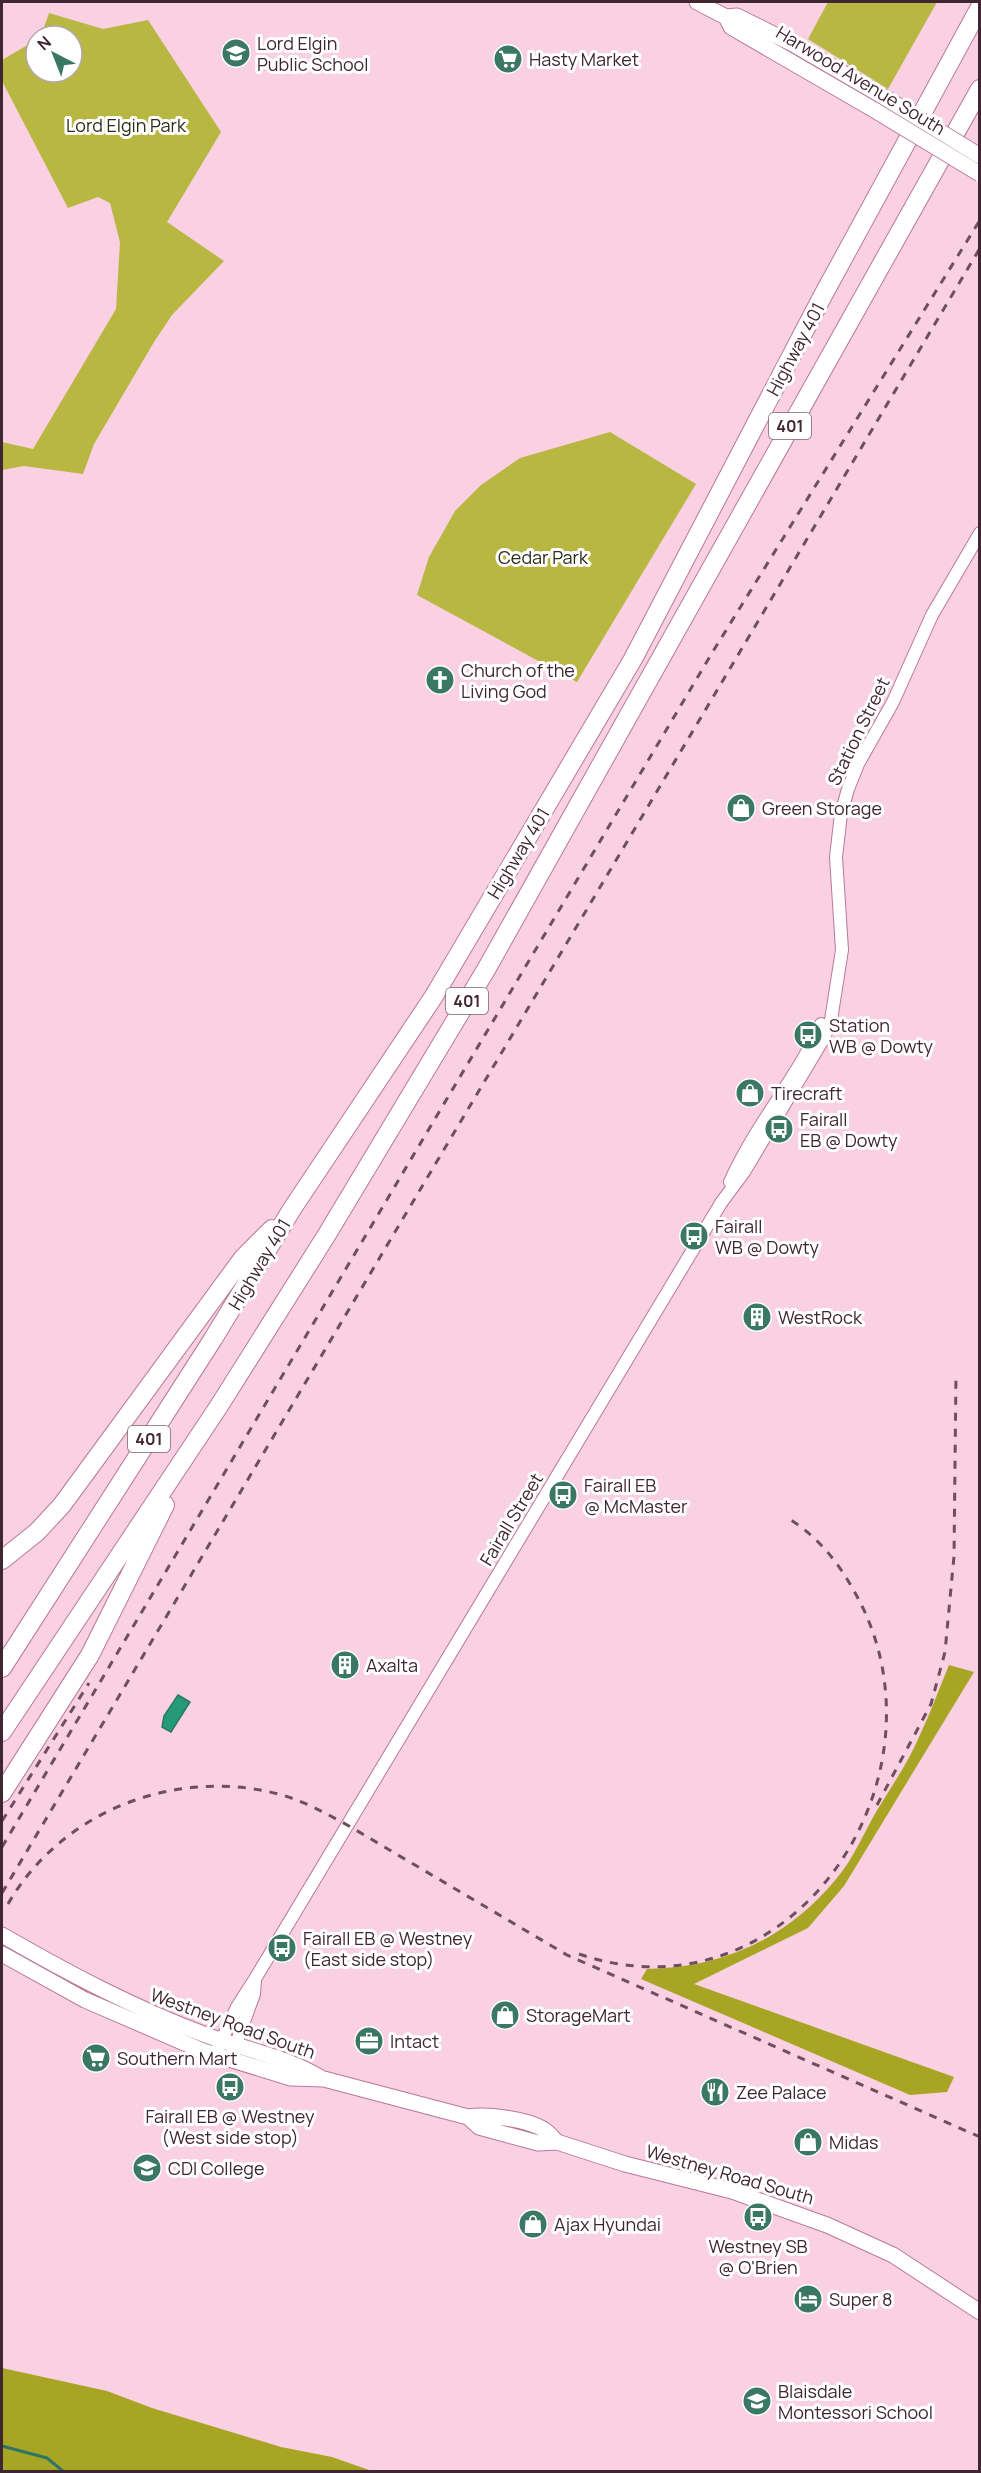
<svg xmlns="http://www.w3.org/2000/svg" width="981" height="2473" font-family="Manrope,sans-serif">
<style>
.green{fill:#b8b741}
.forest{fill:#a7a523}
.water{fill:#249a79;stroke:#2c7764;stroke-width:1.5}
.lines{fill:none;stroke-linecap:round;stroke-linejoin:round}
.stream{stroke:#2c7764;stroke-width:3}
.minor-casing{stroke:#b97898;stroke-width:14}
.major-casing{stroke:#b97898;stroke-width:17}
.highway-casing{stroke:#b97898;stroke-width:20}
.minor{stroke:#fff;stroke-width:12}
.major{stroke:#fff;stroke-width:15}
.highway{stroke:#fff;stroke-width:18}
.rail{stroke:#6d4f5d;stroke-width:3;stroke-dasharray:8 8;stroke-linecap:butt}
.major-bridge-casing{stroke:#b97898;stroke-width:17;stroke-linecap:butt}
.major-bridge{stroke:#fff;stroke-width:15}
.labels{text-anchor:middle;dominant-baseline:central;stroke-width:6;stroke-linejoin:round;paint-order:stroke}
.shield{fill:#fff;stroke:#796670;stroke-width:1.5}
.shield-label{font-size:16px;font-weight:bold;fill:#402532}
.poi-label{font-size:18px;fill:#402532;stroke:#fff;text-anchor:start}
.street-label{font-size:18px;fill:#402532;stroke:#fff}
.park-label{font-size:18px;fill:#2c2c17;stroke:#fff}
</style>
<rect width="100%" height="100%" fill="#fad0e3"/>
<path class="green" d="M828 2H937L888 89 808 39Z
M49 13 103 29 148 20 221 132 167 222 224 261 172 315 154 342 94 444 83 474 24 466 2 470V442L33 449 116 309 120 242 110 203 98 197 68 208 2 81V60L36 40V72H72V36H41Z
M610 432 696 484 577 682 417 595 429 557 455 511 481 485 520 458Z"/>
<path class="forest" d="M949 1665 974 1672 844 1886 808 1928 694 1984 954 2077 947 2092 910 2095 641 1979 647 1969C723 1968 788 1938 837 1878 853 1859 864 1833 876 1812 891 1787 908 1763 919 1737 930 1714 939 1689 949 1665Z
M2 2368 107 2391 152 2408 281 2447 332 2457 372 2471H2Z"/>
<path class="water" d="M178 1695 190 1702 171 1732 162 1727 164 1716Z"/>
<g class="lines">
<path class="stream" d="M2 2446 47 2458 64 2472"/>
<g class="minor-casing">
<path id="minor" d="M730 1182C755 1125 797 1079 821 1024
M233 2052 254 1994 255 1979
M215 2055 237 2007 255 1979 721 1203 744 1172 824 1038 831 1020 842 950 836 857 841 814 848 789 858 764 893 702 932 615 980 533"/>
</g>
<g class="major-casing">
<path id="major" d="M697 2 726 17 737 16 793 44 884 97
M726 17 731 27 876 111
M2 1935C68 1973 134 2008 206 2035 245 2050 285 2056 321 2078
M2 1954 85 2000 203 2051 291 2078 324 2079 468 2117C488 2114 525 2119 543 2129 548 2132 553 2138 557 2142
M468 2117 479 2127 538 2143 557 2142 625 2164 732 2191 827 2225 893 2255 980 2312"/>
</g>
<g class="highway-casing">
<path id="highway" d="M2 1560 37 1532 62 1505 243 1258 272 1229
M2 1668 213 1339 292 1209 434 996 633 659 821 299 980 7
M2 1732 219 1406 326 1236 487 968 980 89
M2 1793 90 1655 165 1505"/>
</g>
<use href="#minor" class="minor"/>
<use href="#major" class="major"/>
<use href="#highway" class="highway"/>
<path class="rail" d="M877 1805 931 1704 945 1652 954 1556 956 1374
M2 1821 89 1683
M2 1847 712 653 980 220
M2 1893 980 248
M8 1904C62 1810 178 1766 282 1795 306 1802 327 1814 349 1826L567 1955 980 2137
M579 1954C787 2025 953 1785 860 1602 842 1567 820 1537 786 1517"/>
<g class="major-bridge-casing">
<path id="major-bridge" d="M884 97 980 156
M876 111 980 174"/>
</g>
<use href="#major-bridge" class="major-bridge"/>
</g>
<defs>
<g id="school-disc" transform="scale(1.5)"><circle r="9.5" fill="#3b7863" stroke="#fff"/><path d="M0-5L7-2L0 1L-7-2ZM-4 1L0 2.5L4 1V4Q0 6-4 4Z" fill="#fff"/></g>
<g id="supermarket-disc" transform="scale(1.5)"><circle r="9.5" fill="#3b7863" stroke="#fff"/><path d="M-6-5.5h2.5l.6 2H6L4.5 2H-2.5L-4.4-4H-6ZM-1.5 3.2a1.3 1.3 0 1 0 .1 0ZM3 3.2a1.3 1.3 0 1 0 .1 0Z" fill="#fff"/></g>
<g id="church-disc" transform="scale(1.5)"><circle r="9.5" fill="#3b7863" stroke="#fff"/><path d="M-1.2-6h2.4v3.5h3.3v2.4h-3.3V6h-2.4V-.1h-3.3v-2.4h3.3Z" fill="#fff"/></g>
<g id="shop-disc" transform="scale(1.5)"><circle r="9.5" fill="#3b7863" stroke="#fff"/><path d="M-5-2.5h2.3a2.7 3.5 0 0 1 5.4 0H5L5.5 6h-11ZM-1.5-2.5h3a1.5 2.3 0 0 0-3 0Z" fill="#fff"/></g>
<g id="bus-disc" transform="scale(1.5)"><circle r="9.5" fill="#3b7863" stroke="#fff"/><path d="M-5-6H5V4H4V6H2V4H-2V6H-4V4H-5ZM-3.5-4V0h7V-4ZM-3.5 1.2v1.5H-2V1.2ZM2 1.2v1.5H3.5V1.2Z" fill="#fff"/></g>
<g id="building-disc" transform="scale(1.5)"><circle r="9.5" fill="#3b7863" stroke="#fff"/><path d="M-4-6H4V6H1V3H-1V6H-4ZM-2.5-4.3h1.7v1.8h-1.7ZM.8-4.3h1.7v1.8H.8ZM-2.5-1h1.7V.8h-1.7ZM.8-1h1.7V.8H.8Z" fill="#fff"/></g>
<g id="office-disc" transform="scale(1.5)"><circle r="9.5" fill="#3b7863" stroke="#fff"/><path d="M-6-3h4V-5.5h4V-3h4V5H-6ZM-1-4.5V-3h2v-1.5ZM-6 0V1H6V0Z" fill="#fff"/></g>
<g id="restaurant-disc" transform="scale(1.5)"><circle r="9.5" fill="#3b7863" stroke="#fff"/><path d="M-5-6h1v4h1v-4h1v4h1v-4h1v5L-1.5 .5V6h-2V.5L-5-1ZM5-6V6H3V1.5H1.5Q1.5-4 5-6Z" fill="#fff"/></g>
<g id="university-disc" transform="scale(1.5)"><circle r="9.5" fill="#3b7863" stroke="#fff"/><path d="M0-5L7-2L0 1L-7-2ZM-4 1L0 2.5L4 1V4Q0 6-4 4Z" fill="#fff"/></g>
<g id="hotel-disc" transform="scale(1.5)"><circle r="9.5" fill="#3b7863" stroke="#fff"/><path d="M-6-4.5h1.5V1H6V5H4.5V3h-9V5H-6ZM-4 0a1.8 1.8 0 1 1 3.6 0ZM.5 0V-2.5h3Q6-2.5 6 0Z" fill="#fff"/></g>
</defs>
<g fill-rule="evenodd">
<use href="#school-disc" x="236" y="53"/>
<use href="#supermarket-disc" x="508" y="59"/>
<use href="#church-disc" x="440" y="680"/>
<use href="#shop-disc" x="741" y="808"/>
<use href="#bus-disc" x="808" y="1035"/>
<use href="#shop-disc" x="750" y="1093"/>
<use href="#bus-disc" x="779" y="1129"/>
<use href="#bus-disc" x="694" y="1236"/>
<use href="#building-disc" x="757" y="1317"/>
<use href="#bus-disc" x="563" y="1495"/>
<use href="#building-disc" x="345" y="1665"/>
<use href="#bus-disc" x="282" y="1948"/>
<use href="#shop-disc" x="505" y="2015"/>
<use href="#office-disc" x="369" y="2041"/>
<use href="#supermarket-disc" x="96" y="2058"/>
<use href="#bus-disc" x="230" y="2087"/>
<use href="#restaurant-disc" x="715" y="2092"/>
<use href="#shop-disc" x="808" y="2142"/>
<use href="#university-disc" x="147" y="2168"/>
<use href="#bus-disc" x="758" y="2217"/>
<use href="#shop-disc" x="533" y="2224"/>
<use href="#hotel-disc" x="808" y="2299"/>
<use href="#school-disc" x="757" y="2401"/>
</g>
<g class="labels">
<g class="shield">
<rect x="769" y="413" width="42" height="26" rx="4.5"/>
<rect x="446" y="988" width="42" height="26" rx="4.5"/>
<rect x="128" y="1426" width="42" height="26" rx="4.5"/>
</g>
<g class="shield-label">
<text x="790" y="426">401</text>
<text x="467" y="1001">401</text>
<text x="149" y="1439">401</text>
</g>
<g class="poi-label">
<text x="257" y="43">Lord Elgin<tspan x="257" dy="21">Public School</tspan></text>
<text x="529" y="59">Hasty Market</text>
<text x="461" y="670">Church of the<tspan x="461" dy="21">Living God</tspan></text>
<text x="762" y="808">Green Storage</text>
<text x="829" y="1025">Station<tspan x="829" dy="21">WB @ Dowty</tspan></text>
<text x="771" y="1093">Tirecraft</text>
<text x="800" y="1119">Fairall<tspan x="800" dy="21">EB @ Dowty</tspan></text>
<text x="715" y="1226">Fairall<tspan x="715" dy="21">WB @ Dowty</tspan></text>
<text x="778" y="1317">WestRock</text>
<text x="584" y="1485">Fairall EB<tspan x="584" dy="21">@ McMaster</tspan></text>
<text x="366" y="1665">Axalta</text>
<text x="303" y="1938">Fairall EB @ Westney<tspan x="303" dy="21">(East side stop)</tspan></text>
<text x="526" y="2015">StorageMart</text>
<text x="390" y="2041">Intact</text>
<text x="117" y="2058">Southern Mart</text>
<text x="736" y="2092">Zee Palace</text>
<text x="230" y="2116" text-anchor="middle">Fairall EB @ Westney<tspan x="230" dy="21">(West side stop)</tspan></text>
<text x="829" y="2142">Midas</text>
<text x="168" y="2168">CDI College</text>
<text x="554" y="2224">Ajax Hyundai</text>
<text x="758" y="2246" text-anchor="middle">Westney SB<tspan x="758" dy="21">@ O'Brien</tspan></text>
<text x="829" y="2299">Super 8</text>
<text x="778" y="2391">Blaisdale<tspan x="778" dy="21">Montessori School</tspan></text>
</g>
<g class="street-label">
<text transform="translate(861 80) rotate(31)">Harwood Avenue South</text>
<text transform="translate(795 349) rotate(-62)">Highway 401</text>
<text transform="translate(858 731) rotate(-64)">Station Street</text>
<text transform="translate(518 853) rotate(-59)">Highway 401</text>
<text transform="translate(259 1264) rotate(-59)">Highway 401</text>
<text transform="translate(511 1519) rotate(-59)">Fairall Street</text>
<text transform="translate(233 2023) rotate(20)">Westney Road South</text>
<text transform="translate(730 2174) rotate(16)">Westney Road South</text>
</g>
<g class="park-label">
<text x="126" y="125">Lord Elgin Park</text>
<text x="543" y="557">Cedar Park</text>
</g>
</g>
<rect width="981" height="2473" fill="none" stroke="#402532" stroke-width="6"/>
<g transform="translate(54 54) rotate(318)"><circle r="28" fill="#ffffff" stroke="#b3a8ad" stroke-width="1.5"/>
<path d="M0-4.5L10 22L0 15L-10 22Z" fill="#3b7863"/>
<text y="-9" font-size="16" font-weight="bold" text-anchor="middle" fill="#402532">N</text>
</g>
</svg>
